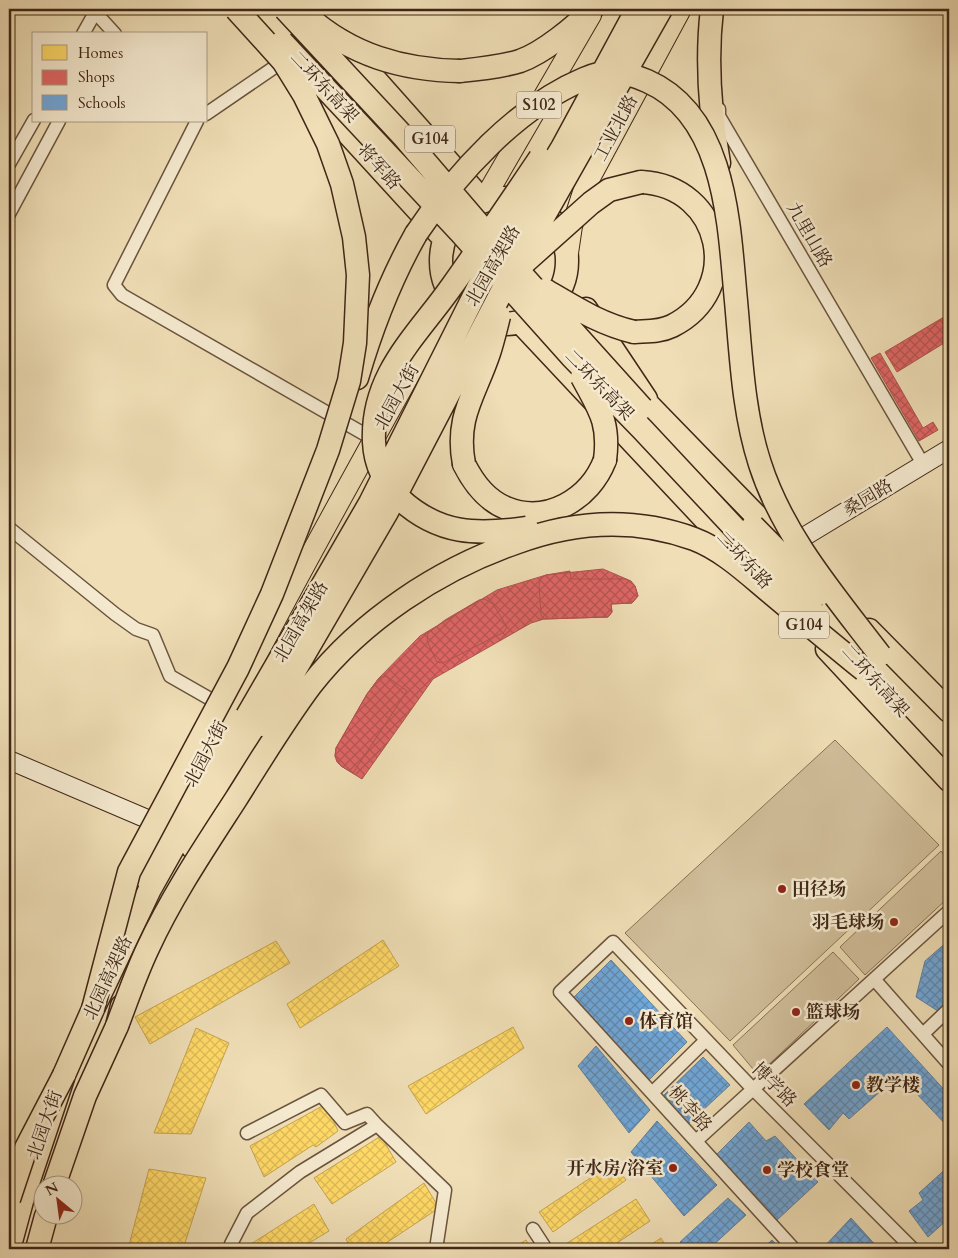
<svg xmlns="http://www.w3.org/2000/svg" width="958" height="1258" font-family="Cardo,'Noto Serif SC',serif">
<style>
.pitch{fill:#d1bf9b;stroke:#887258}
.homes{fill:url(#homes-cross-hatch);stroke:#c5a34e}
.shops{fill:url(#shops-cross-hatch);stroke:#b0534e}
.schools{fill:url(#schools-cross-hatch);stroke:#6181a1}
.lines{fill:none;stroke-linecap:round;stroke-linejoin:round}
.street-casing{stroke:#6b543e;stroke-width:15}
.secondary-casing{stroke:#3f2616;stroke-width:20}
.primary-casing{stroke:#3f2616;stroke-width:22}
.highway-casing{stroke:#3f2616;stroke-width:25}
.street{stroke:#f5ead0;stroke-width:12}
.secondary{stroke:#f5ead0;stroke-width:18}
.primary{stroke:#efdeb6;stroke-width:20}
.highway{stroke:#efdeb6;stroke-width:22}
.highway-bridge-casing{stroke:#3f2616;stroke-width:25;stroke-linecap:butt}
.highway-bridge{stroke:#efdeb6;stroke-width:22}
.poi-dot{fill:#8f2418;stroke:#f5ead0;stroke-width:2}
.labels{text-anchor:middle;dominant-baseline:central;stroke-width:5;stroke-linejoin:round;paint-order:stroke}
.shield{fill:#f5ead0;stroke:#76614e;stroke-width:1}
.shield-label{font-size:16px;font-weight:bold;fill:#3f2616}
.street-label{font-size:18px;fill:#3f2616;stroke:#f5ead0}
.poi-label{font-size:18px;font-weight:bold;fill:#3f2616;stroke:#f5ead0;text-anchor:start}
</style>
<defs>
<pattern id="homes-cross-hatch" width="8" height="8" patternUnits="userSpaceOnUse" patternTransform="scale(1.25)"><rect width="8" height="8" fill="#ffd966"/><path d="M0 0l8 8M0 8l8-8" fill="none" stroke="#dcba58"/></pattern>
<pattern id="shops-cross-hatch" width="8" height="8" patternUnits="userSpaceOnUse" patternTransform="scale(1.25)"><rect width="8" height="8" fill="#e06666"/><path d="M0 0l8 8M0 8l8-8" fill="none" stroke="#b75453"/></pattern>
<pattern id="schools-cross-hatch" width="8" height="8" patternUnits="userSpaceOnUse" patternTransform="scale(1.25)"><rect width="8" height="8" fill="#6fa8dc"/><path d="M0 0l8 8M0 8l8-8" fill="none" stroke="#5d89b1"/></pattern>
</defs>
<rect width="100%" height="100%" fill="#efdeb6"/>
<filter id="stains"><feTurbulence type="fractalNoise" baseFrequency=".004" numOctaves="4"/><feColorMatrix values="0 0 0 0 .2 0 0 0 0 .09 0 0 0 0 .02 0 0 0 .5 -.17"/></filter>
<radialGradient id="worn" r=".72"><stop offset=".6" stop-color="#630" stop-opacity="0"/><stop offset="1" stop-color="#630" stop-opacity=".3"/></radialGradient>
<path class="pitch" d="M835 740 939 845 730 1041 625 933Z
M941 851 949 861V897L865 975 840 947Z
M833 952 859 979 758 1075 733 1045Z"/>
<path class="homes" d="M383 940 399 966 300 1028 287 1004Z
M276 941 290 963 150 1044 135 1017Z
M513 1027 524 1048 426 1114 408 1086Z
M196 1028 229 1043 191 1134 154 1133Z
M326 1104 338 1131 316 1147 313 1145 264 1177 250 1146Z
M381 1136 396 1162 332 1204 314 1178Z
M613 1163 626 1180 553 1232 539 1212Z
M149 1169 206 1178 183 1249H128Z
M424 1183 439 1208 377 1249H351L346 1239Z
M636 1199 650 1221 608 1249H563L561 1247Z
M314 1204 329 1231 299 1249H243Z
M661 1238 668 1249H644Z
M526 1240 531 1249H512Z"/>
<path class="shops" d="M949 314V340L897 372 885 352Z
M880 353 923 428 933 422 938 430 919 441 871 358Z
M603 569 631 581 635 586 638 596 632 603 611 604 612 612 608 617 544 619 531 623 433 679 362 779 341 766 335 756 336 748 367 694 379 678 420 636 497 590 546 575Z
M570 571 571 579H626L635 586 638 596 632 603 611 604 612 612 608 617 544 619 541 615 539 585 541 578 546 575Z
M485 599 493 604 507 627 504 632 443 663 437 662 427 641 428 633 445 620 479 600Z
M386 676 407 691 353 773 341 766 337 762 335 756 336 748 367 694 379 678Z"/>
<path class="schools" d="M949 940V989L941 1013 916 997 925 961Z
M611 960 687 1042 647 1082 570 1001Z
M887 1027 949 1095V1128L899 1075 849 1119 843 1113 829 1130 804 1104Z
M596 1046 650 1110 629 1133 578 1066Z
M703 1057 730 1085 687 1125 663 1096Z
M657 1121 717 1185 684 1216 631 1152Z
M749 1122 766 1141 775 1136 818 1182 777 1220 714 1157Z
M949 1166V1218L928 1237 909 1211 923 1200 919 1193Z
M728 1198 746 1215 709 1249H688L680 1242Z
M851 1218 879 1249H822Z
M772 1240 780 1249H762Z"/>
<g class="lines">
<g class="street-casing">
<path id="street" d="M95 12 115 34
M83 34 97 9
M719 109V116L923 464
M206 114 282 62
M197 121 114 285 122 295 373 439
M9 164 34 120
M9 214 59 121
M9 528 115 614 136 629 153 635 170 676 219 704
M874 979 949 1064
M923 1034 949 1009
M652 1093 706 1040
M247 1133 321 1095 345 1123 367 1114 377 1125
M696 1141 949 911
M533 1229 546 1249
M231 1249V1244L247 1213 300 1172 377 1125 445 1190 436 1249
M794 1249 560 992 613 942 753 1089 913 1249
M947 1249 949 1247"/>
</g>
<g class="secondary-casing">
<path id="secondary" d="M787 547 949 449
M9 760 166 827"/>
</g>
<g class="primary-casing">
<path id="primary" d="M483 201 591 15
M568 253 572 226 584 189 681 9
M145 878C238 681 345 491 451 300"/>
</g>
<g class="highway-casing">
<path id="highway" d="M712 9C706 60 710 113 719 163
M341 41 483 201
M460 71C480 69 501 67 520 61 543 53 576 26 592 9
M300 81 439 233
M441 261a63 63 0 1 1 126 0a63 63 0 1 1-126 0Z
M586 309 646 399
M521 323 751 568
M634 332C646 331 660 332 672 326 744 290 723 186 641 182
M357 378C372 327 390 280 416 234
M633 389 776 536
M464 464C473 482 486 500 506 508 547 525 590 499 605 460
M869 630 949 711
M827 649 949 780
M193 848 263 725
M54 1186 85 1096 117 1026 122 1006
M9 1249 22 1201 64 1075 93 1009 150 889 247 716
M37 1249 46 1216"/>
</g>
<use href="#street" class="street"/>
<use href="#secondary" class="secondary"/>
<use href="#primary" class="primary"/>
<use href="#highway" class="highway"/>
<g class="highway-bridge-casing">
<path id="highway-bridge" d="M285 9 404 137 524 277 642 408
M307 16C351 55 402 70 460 71
M282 42 460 232 571 356 643 430 814 613
M416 234C456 174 517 107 584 79 609 68 623 71 647 81 727 116 729 227 736 301 741 355 743 412 760 464 783 536 835 596 880 655
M525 262 591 203 609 190 641 182
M545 290C574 307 600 324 634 332
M582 377C599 409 610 422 605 460
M464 464C455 417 475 395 489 353 493 341 496 328 499 316
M753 526 820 594
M527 528C477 535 439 535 400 499 384 483 375 464 374 442 371 375 416 337 452 286 482 244 511 201 540 158
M247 716 370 503 478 288 562 148 635 13
M263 725 387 512 511 274 661 9
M93 1009 129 872 238 668 272 594 328 450 349 381 355 343 358 275 354 237 342 184 328 144 304 95 283 61 236 9
M117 1026C127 1000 136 973 148 948 172 896 205 847 236 799 260 761 284 721 311 685 362 620 438 570 515 543 574 521 634 517 694 539 723 550 748 574 771 593 802 619 833 645 864 670
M9 1199 26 1148 64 1075"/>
</g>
<use href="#highway-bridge" class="highway-bridge"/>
</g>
<g class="poi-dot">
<circle cx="782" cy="889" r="5"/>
<circle cx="894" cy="922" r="5"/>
<circle cx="796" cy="1012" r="5"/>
<circle cx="629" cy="1021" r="5"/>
<circle cx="856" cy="1085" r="5"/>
<circle cx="673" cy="1168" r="5"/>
<circle cx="767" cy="1170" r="5"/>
</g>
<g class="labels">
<g class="shield">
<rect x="516.5" y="91.5" width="45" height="27" rx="4"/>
<rect x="405" y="125.5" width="50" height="27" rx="4"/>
<rect x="779" y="611.5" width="50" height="27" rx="4"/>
</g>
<g class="shield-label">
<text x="539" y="105">S102</text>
<text x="430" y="139">G104</text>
<text x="804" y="625">G104</text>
</g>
<g class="street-label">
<text transform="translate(324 87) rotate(47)">二环东高架</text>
<text transform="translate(616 128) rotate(-62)">工业北路</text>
<text transform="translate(379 167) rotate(48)">将军路</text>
<text transform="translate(809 235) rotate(60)">九里山路</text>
<text transform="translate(493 266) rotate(-60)">北园高架路</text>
<text transform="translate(599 385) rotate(46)">二环东高架</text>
<text transform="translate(397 397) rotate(-61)">北园大街</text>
<text transform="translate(868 498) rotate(-31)">桑园路</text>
<text transform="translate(744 560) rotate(47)">二环东路</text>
<text transform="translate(301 622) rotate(-60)">北园高架路</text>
<text transform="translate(875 681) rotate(48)">二环东高架</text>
<text transform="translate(206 754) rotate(-62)">北园大街</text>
<text transform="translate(108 978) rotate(-65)">北园高架路</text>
<text transform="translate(774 1085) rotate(45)">博学路</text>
<text transform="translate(690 1109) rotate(48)">桃李路</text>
<text transform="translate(45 1125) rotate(-71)">北园大街</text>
</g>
<g class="poi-label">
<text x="792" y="889">田径场</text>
<text x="884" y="922" text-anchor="end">羽毛球场</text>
<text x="806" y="1012">篮球场</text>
<text x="639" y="1021">体育馆</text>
<text x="866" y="1085">教学楼</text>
<text x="663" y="1168" text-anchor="end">开水房/浴室</text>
<text x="777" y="1170">学校食堂</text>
</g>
</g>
<rect width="958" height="1258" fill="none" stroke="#efdeb6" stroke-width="30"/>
<rect x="10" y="10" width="938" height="1238" fill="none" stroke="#3f2616" stroke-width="2.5"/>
<rect x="15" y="15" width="928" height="1228" fill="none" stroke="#3f2616"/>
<rect x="32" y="32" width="175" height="90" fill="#f5ead0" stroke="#ac9c86"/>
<rect x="42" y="45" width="25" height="15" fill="#ffd966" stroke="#ac9c86"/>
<text x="78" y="58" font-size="15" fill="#3f2616">Homes</text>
<rect x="42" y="70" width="25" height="15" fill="#e06666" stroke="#ac9c86"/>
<text x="78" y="82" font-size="15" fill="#3f2616">Shops</text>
<rect x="42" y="95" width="25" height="15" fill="#6fa8dc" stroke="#ac9c86"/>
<text x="78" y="108" font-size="15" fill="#3f2616">Schools</text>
<g transform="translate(58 1200) rotate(331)"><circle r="24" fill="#f5ead0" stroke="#ac9c86"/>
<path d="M0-4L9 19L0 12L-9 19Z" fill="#8f2418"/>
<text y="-8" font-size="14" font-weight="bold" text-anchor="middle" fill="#3f2616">N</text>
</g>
<rect width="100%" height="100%" filter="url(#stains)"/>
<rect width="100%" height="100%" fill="url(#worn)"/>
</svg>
